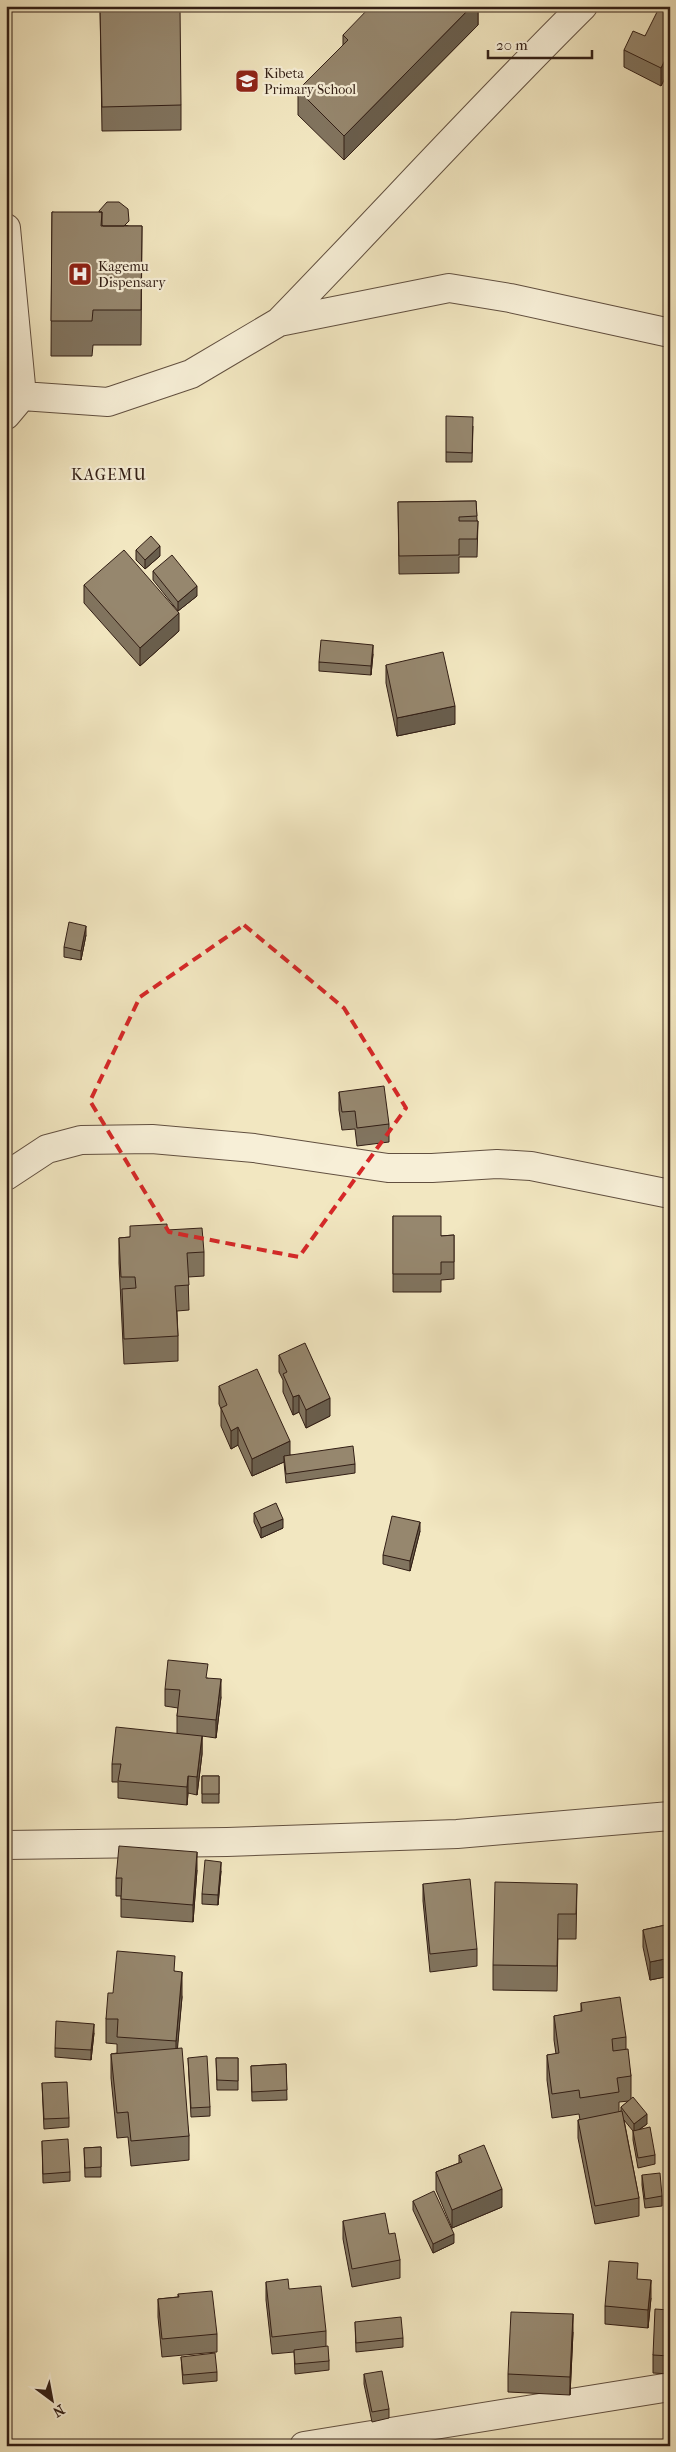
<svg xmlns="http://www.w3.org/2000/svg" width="676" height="2452" font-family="'IM FELL French Canon',serif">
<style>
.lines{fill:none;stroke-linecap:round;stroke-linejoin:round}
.street-casing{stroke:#625040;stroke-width:30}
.street{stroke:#f7efd7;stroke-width:28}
.wall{fill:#81745f;stroke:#321e15;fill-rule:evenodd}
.shaded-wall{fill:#695e4d;stroke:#321e15}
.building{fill:#96876e;stroke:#321e15}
.marked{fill:none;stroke:#d62828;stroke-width:4;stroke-dasharray:10 6;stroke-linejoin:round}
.labels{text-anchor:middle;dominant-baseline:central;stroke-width:4.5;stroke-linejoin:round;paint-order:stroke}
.poi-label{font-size:14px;fill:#321e15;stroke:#f7efd7;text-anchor:start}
.quarter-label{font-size:16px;letter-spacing:1px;fill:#321e15;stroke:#f7efd7}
</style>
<rect width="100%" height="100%" fill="#f2e7c1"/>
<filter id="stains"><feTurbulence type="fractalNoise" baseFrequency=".004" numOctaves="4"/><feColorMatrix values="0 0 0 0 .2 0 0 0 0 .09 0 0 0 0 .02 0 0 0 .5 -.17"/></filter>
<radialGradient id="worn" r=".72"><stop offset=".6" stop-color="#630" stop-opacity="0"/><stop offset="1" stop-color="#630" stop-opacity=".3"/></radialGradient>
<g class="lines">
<g class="street-casing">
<path id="street" d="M6 228 22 396 6 391
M279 322C381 217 479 109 583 6
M6 415 22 396 108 402 191 374 279 322 449 288 510 298 670 333
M6 1176 47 1149 81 1140 152 1139 254 1148 388 1168H432L497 1164 531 1166 670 1194
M6 1845 227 1842 457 1834 670 1816
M304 2446 670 2387"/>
</g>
<use href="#street" class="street"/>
</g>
<path class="wall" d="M100 6 181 105V130L102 131Z
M478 6V25L344 160 298 115V90L343 45V35L377 10Z
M670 7V68L661 86 624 67V50L645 36Z
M52 212 129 226H142L141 345H93L92 356H51Z
M473 426 472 462H446V452Z
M476 501 477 521H478L477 557H459V573L399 574 398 502Z
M136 550 160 556 145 569 136 560Z
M153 571 197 596 178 611 153 580Z
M84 585 179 631 140 666 84 603Z
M373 654 371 675 319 671V662Z
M386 665 455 724 397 736 386 683Z
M86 935 81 960 64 957V947Z
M339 1092 389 1124V1142L357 1146 355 1129 342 1130 339 1110Z
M393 1216 441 1236 454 1235V1279L441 1280V1292H393Z
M167 1230 204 1252V1276L188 1277 189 1310 177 1311 178 1336V1361L124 1364 119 1263V1238L130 1237Z
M279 1355 330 1416 306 1428 299 1412 293 1415 283 1392V1380L279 1372Z
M219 1386 290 1455 355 1464V1473L286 1483 284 1462 252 1476 238 1445 231 1449 221 1426V1409L219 1404Z
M254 1513 283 1528 261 1538 254 1522Z
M420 1531 410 1571 383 1564V1555Z
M208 1678 221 1697 216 1738 202 1736V1754L197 1795 188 1793 187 1805 118 1798V1782H112V1764L177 1734V1716L178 1708 165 1706V1689Z
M202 1776H219V1803H202Z
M197 1870 193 1922 121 1917V1896H116V1878Z
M221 1871 218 1905 202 1904V1894Z
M423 1884 477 1949V1966L430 1972 423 1901Z
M577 1884 576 1939H558L557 1991 493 1990V1965Z
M670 1924V1976L650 1980 643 1947V1930Z
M175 1971 182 1997 177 2048 189 2136V2160L131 2166 128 2137 117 2138 111 2078V2054L117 2053V2044L106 2043V2019L113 1993Z
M581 2003 626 2037V2049L631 2076V2099L647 2124 639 2130 655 2155V2164L638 2168 633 2140V2131L624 2120 639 2198V2216L595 2224 578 2138V2120H580L579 2114 552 2118 547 2080V2055L556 2054 554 2040V2016L581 2012ZM629 2101 621 2107V2111L619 2112V2102Z
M94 2033 91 2060 55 2057V2048Z
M188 2058 210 2107V2116L191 2117Z
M216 2058H238V2090H217Z
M286 2064 287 2100 252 2101 251 2066Z
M42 2083 69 2118V2127L44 2129Z
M42 2141 70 2172V2181L43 2183Z
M101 2147V2177H85L84 2148Z
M459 2155 502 2207 452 2228 436 2190V2172L459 2163Z
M642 2175 662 2196V2206L645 2208 642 2185Z
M413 2201 454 2243 433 2253 413 2210Z
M343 2221 389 2234 400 2260V2278L352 2287 343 2239Z
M266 2282 289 2289 326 2331V2346L329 2361V2370L295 2374 294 2352 272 2354 266 2300Z
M178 2294 217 2334V2352L162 2357 158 2317V2299L178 2297Z
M651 2298 648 2328 605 2324V2306Z
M670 2310V2374L653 2373V2355Z
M355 2322 403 2338V2347L356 2352Z
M573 2332 570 2395 508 2392V2374Z
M181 2357 217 2372V2381L183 2384Z
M364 2374 389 2409V2418L372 2422 364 2384Z"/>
<path class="shaded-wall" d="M472 6H478V25L344 160V136Z
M670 50V68L661 86V68Z
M160 546V556L145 569V560Z
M197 586V596L178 611V602Z
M179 613V631L140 666V648Z
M373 645V654L371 675V666Z
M455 706V724L397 736V718Z
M86 926V935L81 960V951Z
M299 1395V1412L293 1415V1397Z
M330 1398V1416L306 1428V1410Z
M238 1427V1445L231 1449V1431Z
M290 1441V1459L284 1456V1462L252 1476V1459Z
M283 1519V1528L261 1538V1528Z
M420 1522V1531L410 1571V1561Z
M221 1679V1697L216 1738V1720Z
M202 1736V1754L197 1795V1777Z
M188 1776V1793L187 1805V1787Z
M197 1852V1870L193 1922V1905Z
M221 1862V1871L218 1905V1895Z
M670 1958V1976L650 1980V1962Z
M182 1972V1997L176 2066V2041Z
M94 2024V2033L91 2060V2050Z
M647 2114V2124L634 2133V2124Z
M502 2189V2207L452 2228V2210Z
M454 2234V2243L433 2253V2244Z
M651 2280V2298L648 2328V2310Z
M573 2314V2332L570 2395V2377Z"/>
<path class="building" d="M100 6H180L181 105 102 107Z
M371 6H373L377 10 381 6H472L344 136 298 90 348 40 343 35Z
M660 6 670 7V50L661 68 624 50 633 31 645 36Z
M107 202H119L128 209 129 221 124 226H103L102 225V212H99V211Z
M52 212H102L101 226H142L141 310H93L92 321H51Z
M446 416 473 417 472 453 446 452Z
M476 501 477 516 459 517V521H478L477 539H459V555L399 556 398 502Z
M151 536 160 546 145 560 136 550Z
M124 550 179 613 140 648 84 585Z
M172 555 197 586 178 602 153 571Z
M321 640 373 645 371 666 319 662Z
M443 652 455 706 397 718 386 665Z
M69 922 86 926 81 951 64 947Z
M384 1086 389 1124 357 1128 355 1111 342 1112 339 1092Z
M393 1216H441V1236L454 1235V1262H441V1274H393Z
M167 1224V1230L202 1228 204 1252 187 1253 189 1285 175 1286 178 1336 124 1339 122 1289 136 1288 135 1277H121L119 1238 130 1237V1226Z
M305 1343 330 1398 306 1410 299 1395 293 1397 283 1374 287 1372 279 1355Z
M257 1369 290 1441 252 1459 238 1427 231 1431 221 1408 227 1405 219 1386Z
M353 1446 355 1464 286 1474 284 1456Z
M276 1503 283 1519 261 1528 254 1513Z
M392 1516 420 1522 410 1561 383 1555Z
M168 1660 208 1664 206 1678 221 1679 216 1720 177 1716 180 1690 165 1689Z
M116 1727 202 1736 197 1777 188 1776 187 1787 118 1781 121 1764H112Z
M202 1776H219V1794H202Z
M119 1846 197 1852 193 1905 121 1899 122 1878H116Z
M205 1860 221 1862 218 1895 202 1894Z
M470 1879 477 1949 430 1954 423 1884Z
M495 1882 577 1884 576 1914H558L557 1966 493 1965Z
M670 1924V1958L650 1962 643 1930Z
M117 1951 175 1956 174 1971 182 1972 176 2041 117 2037 118 2019H106L108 1993H113Z
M620 1997 626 2037 612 2039 613 2051 628 2049 631 2076 617 2078 619 2092 580 2098 579 2090 552 2094 547 2055 559 2053 554 2016 582 2011 581 2003Z
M56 2021 94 2024 91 2050 55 2048Z
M182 2048 189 2136 131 2141 128 2112 117 2113 111 2054Z
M207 2056 210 2107 191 2108 188 2058Z
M216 2058H238V2081L217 2080Z
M286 2064 287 2090 252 2092 251 2066Z
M67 2082 69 2118 44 2119 42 2083Z
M633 2097 647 2114 634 2124 621 2107Z
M622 2111 639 2198 595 2206 578 2120Z
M650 2127 655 2155 638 2158 633 2131Z
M68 2139 70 2172 43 2174 42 2141Z
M484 2145 502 2189 452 2210 436 2172 462 2162 459 2155Z
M101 2147V2167L85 2168 84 2148Z
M660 2173 662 2196 645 2199 642 2175Z
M434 2191 454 2234 433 2244 413 2201Z
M385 2213 389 2234 395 2233 400 2260 352 2269 343 2221Z
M609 2261 638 2263 637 2279 651 2280 648 2310 605 2306Z
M288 2279 289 2289 321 2286 326 2331 272 2337 266 2282Z
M212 2291 217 2334 162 2339 158 2299 179 2297 178 2294Z
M655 2309 670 2310V2356L653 2355Z
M511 2312 573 2314 570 2377 508 2374Z
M401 2317 403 2338 356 2343 355 2322Z
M328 2346 329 2361 295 2364 294 2350Z
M215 2353 217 2372 183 2375 181 2357Z
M382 2371 389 2409 372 2412 364 2374Z"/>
<path class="marked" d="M244 925 344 1008 406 1108 299 1257 169 1232 90 1101 140 997Z"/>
<defs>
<g id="school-square" transform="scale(1.25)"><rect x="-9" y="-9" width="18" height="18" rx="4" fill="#8f2418" stroke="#f7efd7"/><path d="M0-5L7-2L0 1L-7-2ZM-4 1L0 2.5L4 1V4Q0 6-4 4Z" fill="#fff"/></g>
<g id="hospital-square" transform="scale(1.25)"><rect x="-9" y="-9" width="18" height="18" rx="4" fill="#8f2418" stroke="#f7efd7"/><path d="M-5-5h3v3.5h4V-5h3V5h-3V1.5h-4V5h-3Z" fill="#fff"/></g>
</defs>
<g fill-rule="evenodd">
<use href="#school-square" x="247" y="81"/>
<use href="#hospital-square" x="80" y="274"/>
</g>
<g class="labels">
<g class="poi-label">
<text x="264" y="73">Kibeta<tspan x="264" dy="16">Primary School</tspan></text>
<text x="98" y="266">Kagemu<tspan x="98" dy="16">Dispensary</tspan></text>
</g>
<g class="quarter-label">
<text x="109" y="474">KAGEMU</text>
</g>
</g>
<rect width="676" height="2452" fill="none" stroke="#f2e7c1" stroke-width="25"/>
<rect x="8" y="8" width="661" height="2437" fill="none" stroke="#321e15" stroke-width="2.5"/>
<rect x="12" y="12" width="651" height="2427" fill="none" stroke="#321e15"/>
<g transform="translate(52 2400) rotate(148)" stroke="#f7efd7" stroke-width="4" paint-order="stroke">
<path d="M0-4L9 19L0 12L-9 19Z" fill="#321e15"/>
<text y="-8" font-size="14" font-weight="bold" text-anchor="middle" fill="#321e15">N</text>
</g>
<path d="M488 50v8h104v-8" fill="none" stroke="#321e15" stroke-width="2.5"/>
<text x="496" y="50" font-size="15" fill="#321e15" stroke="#f7efd7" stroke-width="4" paint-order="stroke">20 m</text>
<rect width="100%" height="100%" filter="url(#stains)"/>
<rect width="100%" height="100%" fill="url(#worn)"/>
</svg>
